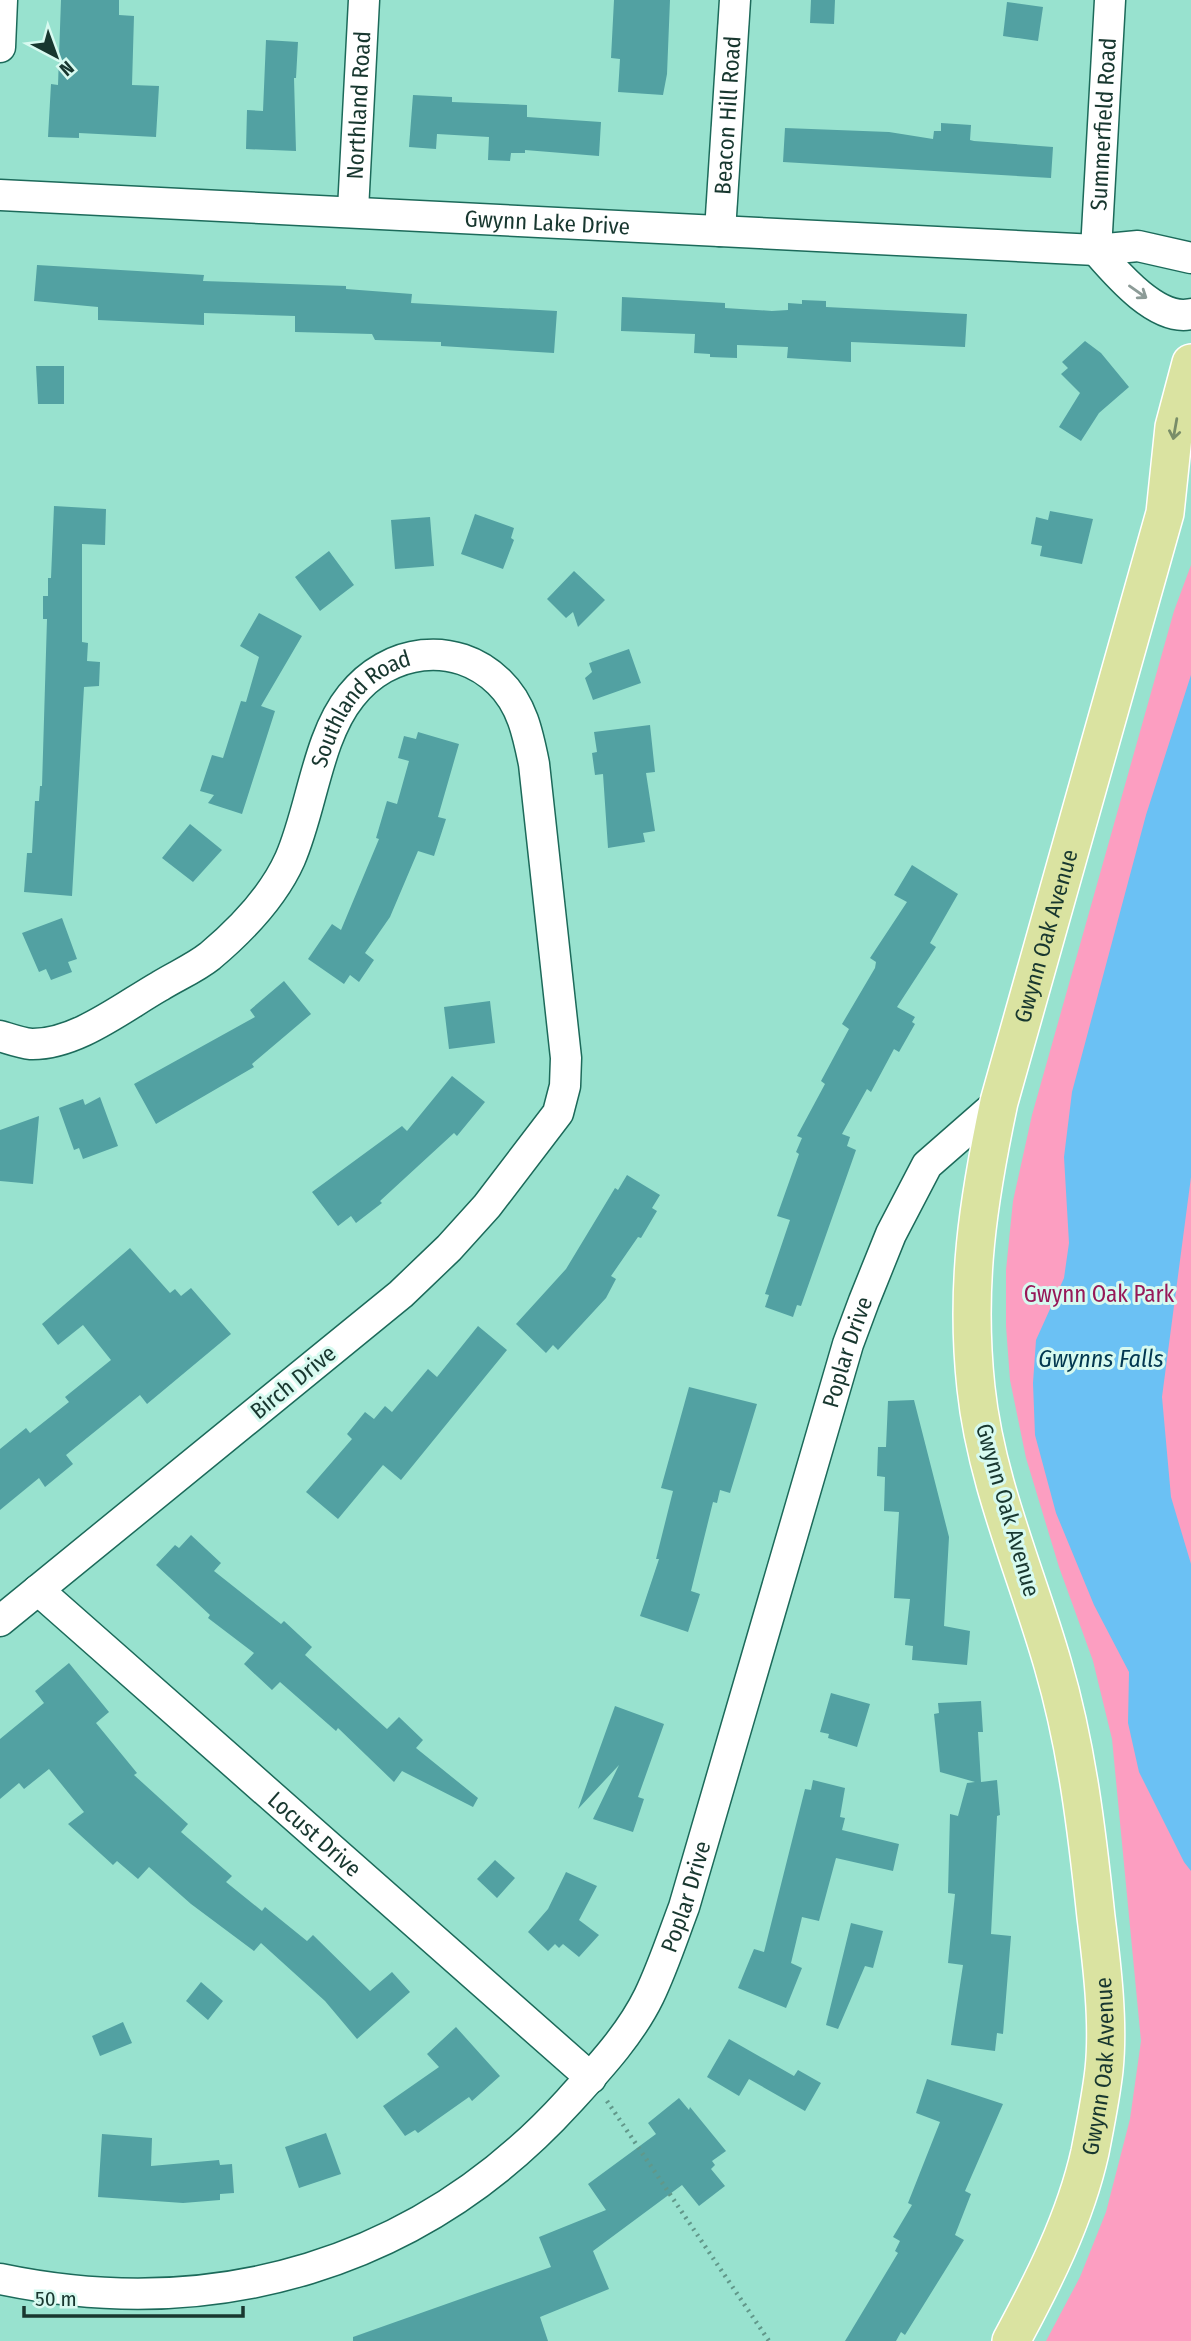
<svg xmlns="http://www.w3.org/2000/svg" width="1191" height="2341" font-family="'Fira Sans Condensed',sans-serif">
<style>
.green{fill:#fc9ec1}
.water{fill:#6bc1f4}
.building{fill:#52a1a2}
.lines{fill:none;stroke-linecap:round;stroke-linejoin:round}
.minor-casing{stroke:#1c6a5a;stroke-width:33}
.major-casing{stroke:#fff;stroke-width:40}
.path{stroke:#61988a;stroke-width:4.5;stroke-dasharray:2 5;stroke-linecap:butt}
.minor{stroke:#fff;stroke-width:30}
.major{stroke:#dae3a1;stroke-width:37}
.oneway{stroke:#8c9b97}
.oneway2{stroke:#798d68}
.labels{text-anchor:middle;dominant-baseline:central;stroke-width:6;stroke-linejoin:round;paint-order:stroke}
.street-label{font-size:23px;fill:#18372f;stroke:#d7faf0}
.park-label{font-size:23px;fill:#971858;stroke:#d7faf0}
.water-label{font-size:24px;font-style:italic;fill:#023750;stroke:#d7faf0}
</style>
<rect width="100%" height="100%" fill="#98e2cf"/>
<path class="green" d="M1191 565V2341H1046L1080 2277 1106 2212 1130 2119 1141 2041 1112 1739 1093 1661 1059 1567 1026 1458 1010 1380 1006 1326V1270L1013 1201 1032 1115 1174 611Z"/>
<path class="water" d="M1191 675V1177L1162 1397 1171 1497 1191 1564V1871L1184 1862 1139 1772 1128 1723 1129 1672 1094 1605 1056 1513 1035 1435 1033 1383 1036 1340 1064 1278 1069 1243 1064 1157 1072 1092 1146 815Z"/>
<path class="building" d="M61 0H119V15L134 16 132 85 159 86 156 137 79 133V138L48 137 51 84 58 85Z
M614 0H670L667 74 663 95 618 92 620 59 611 58Z
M811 0H835L834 24 810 23Z
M1007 2 1043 7 1038 41 1003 36Z
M266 40 298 42 296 78H294L296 151 246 149 247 110 263 111Z
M413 95 452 97V102L527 105V117L601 122 599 156 525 150V153H511L510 161 488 160 489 137 437 134 436 149 409 147Z
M941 123 971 125 970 140 974 141 1053 147 1051 178 783 162 785 128 889 132 933 139 934 131H941Z
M37 265 204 275 203 281 346 286V289L412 294 411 303 557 311 554 353 441 346V342L375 340 372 334 295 332V316L204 313V325L98 320V307L34 301Z
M622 297 725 303V308L772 311 788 310V303L802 304V300L826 301V307L967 314 965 347 851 342V362L787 358 788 347 737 345V358L710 357V354L694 353 695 334 621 331Z
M1085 341 1101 353 1129 387 1099 413 1081 441 1059 427 1080 393 1061 374 1068 368 1062 362Z
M36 366H64V404H38Z
M54 506 106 509 105 545 82 544V642L88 643 87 661 100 662 99 686 84 687 72 896 24 892 27 853H32L35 801H39L40 786H42L47 619H43V596H48V578H51Z
M1050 511 1093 519 1082 564 1040 556 1042 546 1031 544 1036 517 1048 520Z
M475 514 514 528 511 538 514 540 503 569 461 554Z
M430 517 434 566 395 569 391 520Z
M329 551 354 585 320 611 295 577Z
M574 571 605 600 578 627 573 612 566 618 547 599Z
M259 613 302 636 261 706 275 711 242 814 208 803 214 795 200 791 212 755 223 758 241 701 246 702 259 657 240 646Z
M629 649 641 683 593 700 585 678 592 672 589 663Z
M650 725 655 772 646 773 655 831 643 833 645 842 608 848 603 774 595 775 592 753 597 752 594 732Z
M418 732 459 744 438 817 446 819 434 856 418 851 390 917 365 953 374 960 359 982 350 975 344 984 308 959 332 924 341 930 379 839 376 838 387 801 397 804 409 761 398 758 404 736 416 739Z
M190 824 222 850 193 882 162 858Z
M912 865 958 894 930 943 936 947 897 1007 915 1017 912 1022 915 1024 899 1052 894 1049 871 1092 867 1089 842 1134 850 1137 847 1146 856 1150 801 1306 797 1305 793 1317 765 1307 769 1295 765 1294 790 1220 777 1216 799 1154 796 1152 802 1138 797 1136 825 1084 821 1081 849 1029 842 1024 875 968 876 962 870 958 907 902 894 895Z
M62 918 77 959 68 962 72 972 51 980 46 969 39 972 22 933Z
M284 981 311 1014 252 1064 254 1067 156 1124 134 1084 255 1017 250 1010Z
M490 1001 495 1043 449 1049 444 1007Z
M452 1076 485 1102 457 1136 454 1133 380 1201 382 1203 356 1223 351 1216 338 1226 312 1192 402 1126 407 1131Z
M100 1097 118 1146 83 1159 79 1148 74 1150 59 1108 83 1099 85 1105Z
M39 1116 33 1184 0 1181V1130Z
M627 1175 660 1195 652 1208 657 1211 641 1238 638 1237 611 1276 616 1279 606 1298 558 1350 553 1345 546 1353 516 1324 566 1269 615 1188 618 1190Z
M130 1248 170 1293 175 1289 181 1296 191 1288 231 1334 147 1404 140 1395 66 1455 73 1464 45 1487 39 1478 0 1510V1449L26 1428 30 1433 69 1402 65 1397 111 1360 83 1325 58 1345 42 1324Z
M478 1326 507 1350 401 1480 383 1465 338 1519 306 1492 352 1439 347 1434 365 1412 374 1419 385 1406 392 1412 428 1369 437 1377Z
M689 1387 757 1404 730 1493 720 1490 717 1503 713 1502 691 1591 700 1594 688 1632 640 1616 659 1559H656L673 1491 661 1488Z
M914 1400 949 1537 944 1626 970 1631 967 1665 912 1660 913 1646 905 1645 910 1599 894 1598 899 1512 884 1511 885 1477 877 1476 878 1447H886L888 1401Z
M191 1535 221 1563 214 1571 281 1624 284 1621 312 1647 305 1655 387 1729 399 1717 423 1740 416 1748 478 1798 473 1807 402 1771 394 1782 338 1728 336 1731 280 1682 272 1690 244 1664 254 1653 208 1618 210 1615 156 1565 175 1545 179 1548Z
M69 1663 109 1712 96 1723 137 1773 134 1775 188 1824 181 1832 232 1876 226 1882 262 1911 265 1907 307 1941 313 1935 370 1991 392 1972 410 1992 357 2039 325 2001 261 1943 254 1951 191 1904 149 1867 138 1879 117 1861 113 1865 68 1824 84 1812 49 1769 24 1789 19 1783 0 1799V1739L44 1703 35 1691Z
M831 1693 870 1704 857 1747 828 1738 829 1734 820 1732Z
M981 1701 983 1732H978L981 1782 997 1780 1000 1815 997 1816 991 1934 1011 1936 1003 2034 997 2033 995 2051 951 2045 963 1965 948 1963 955 1894 948 1893 950 1814 958 1816 967 1783 975 1782 940 1772 934 1714 939 1713 938 1703Z
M615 1706 664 1724 638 1797 644 1799 633 1832 593 1819 619 1765 578 1809Z
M813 1780 845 1788 840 1817 845 1818 842 1830 899 1844 893 1871 836 1858 819 1921 802 1917 791 1963 802 1968 786 2008 738 1988 754 1949 764 1952 805 1789 811 1790Z
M495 1860 515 1878 497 1898 477 1879Z
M566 1872 597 1886 579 1920 599 1935 579 1957 563 1944 559 1948 555 1944 548 1951 528 1932 548 1909Z
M851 1923 883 1931 873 1968 865 1966 838 2029 826 2025Z
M201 1982 223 2001 208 2020 186 2001Z
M123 2022 132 2043 100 2056 92 2036Z
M456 2027 500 2076 472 2101 469 2097 418 2133 415 2130 405 2136 383 2106 439 2067 427 2054Z
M729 2039 794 2076 798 2070 821 2083 805 2111 749 2079 739 2096 707 2077Z
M927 2079 1003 2104 965 2191 971 2194 955 2235 964 2240 905 2335 901 2332 896 2341H845L898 2253 895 2251 900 2241 893 2237 912 2205 908 2203 940 2122 916 2113Z
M679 2098 689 2110 690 2107 726 2151 712 2161 715 2165 711 2169 725 2186 699 2206 682 2185 593 2251 609 2289 540 2317 548 2341H353V2337L551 2267 539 2237 606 2210 588 2184 656 2134 648 2123Z
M326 2133 341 2174 299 2188 285 2147Z
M102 2134 152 2138 151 2166 219 2160 220 2165 232 2164 234 2193 220 2194V2200L183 2203 98 2197Z"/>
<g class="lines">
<g class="minor-casing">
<g id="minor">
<path d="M0 47 2 0"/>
<path id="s1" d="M0 195 1096 250 1138 246 1191 258"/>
<path id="s2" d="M353 210 364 0"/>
<path id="s3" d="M720 231 735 0"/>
<path id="s4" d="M1096 250 1110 0"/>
<path d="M1096 250C1116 273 1157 322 1191 314"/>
<path id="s5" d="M0 1036C10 1039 21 1043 31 1044 76 1045 123 1007 160 986 176 976 195 968 210 956 242 929 273 897 290 859 312 809 317 738 351 696 388 649 455 639 499 682 522 704 528 734 534 764L566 1058 565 1086 558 1113 487 1206 449 1248 401 1294 0 1621"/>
<path id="s6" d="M38 1590 591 2078"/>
<path id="s7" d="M0 2279C215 2324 420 2265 569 2101 598 2069 630 2035 649 1996 663 1967 673 1936 684 1907L848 1344 864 1301 891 1234 927 1165 999 1102"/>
</g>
</g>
<g class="major-casing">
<g id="major">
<path id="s8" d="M1011 2341C1043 2282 1075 2219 1090 2152 1095 2126 1101 2097 1104 2070 1109 2023 1102 1965 1096 1917 1087 1832 1077 1747 1053 1665 1027 1574 986 1483 976 1388 965 1286 978 1201 999 1102L1165 513 1174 427 1191 363"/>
</g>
</g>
<path class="path" d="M607 2101 769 2341"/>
<use href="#minor" class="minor"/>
<use href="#major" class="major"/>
</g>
<defs><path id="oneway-shaft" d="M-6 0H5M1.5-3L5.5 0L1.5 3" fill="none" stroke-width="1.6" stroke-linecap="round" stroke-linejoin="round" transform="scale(1.75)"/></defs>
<use class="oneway" href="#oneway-shaft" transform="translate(1138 292) rotate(35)"/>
<use class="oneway2" href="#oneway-shaft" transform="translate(1175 429) rotate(100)"/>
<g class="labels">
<g class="street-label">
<text stroke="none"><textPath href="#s2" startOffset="105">Northland Road</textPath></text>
<text stroke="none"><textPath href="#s3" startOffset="116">Beacon Hill Road</textPath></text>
<text stroke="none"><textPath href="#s4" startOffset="126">Summerfield Road</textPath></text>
<text stroke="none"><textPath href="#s1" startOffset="548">Gwynn Lake Drive</textPath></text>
<text stroke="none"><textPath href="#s5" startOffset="532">Southland Road</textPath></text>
<text stroke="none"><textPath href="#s8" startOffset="1447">Gwynn Oak Avenue</textPath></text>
<text stroke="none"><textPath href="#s7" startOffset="1432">Poplar Drive</textPath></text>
<text transform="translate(293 1382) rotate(-39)">Birch Drive</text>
<text transform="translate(1008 1510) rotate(74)">Gwynn Oak Avenue</text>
<text stroke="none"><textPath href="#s6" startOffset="369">Locust Drive</textPath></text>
<text stroke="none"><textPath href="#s7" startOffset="864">Poplar Drive</textPath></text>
<text stroke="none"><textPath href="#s8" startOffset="292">Gwynn Oak Avenue</textPath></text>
</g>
<g class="park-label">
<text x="1099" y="1294">Gwynn Oak Park</text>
</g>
<g class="water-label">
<text x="1101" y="1359">Gwynns Falls</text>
</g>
</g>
<g transform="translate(56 56) rotate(139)" stroke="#d7faf0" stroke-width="5" paint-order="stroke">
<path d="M0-5L12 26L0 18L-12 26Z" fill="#18372f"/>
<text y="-10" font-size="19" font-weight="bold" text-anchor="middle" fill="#18372f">N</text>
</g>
<path d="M24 2306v10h219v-10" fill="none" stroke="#18372f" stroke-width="3.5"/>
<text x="35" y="2306" font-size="21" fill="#18372f" stroke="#d7faf0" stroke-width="5" paint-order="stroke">50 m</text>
</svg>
